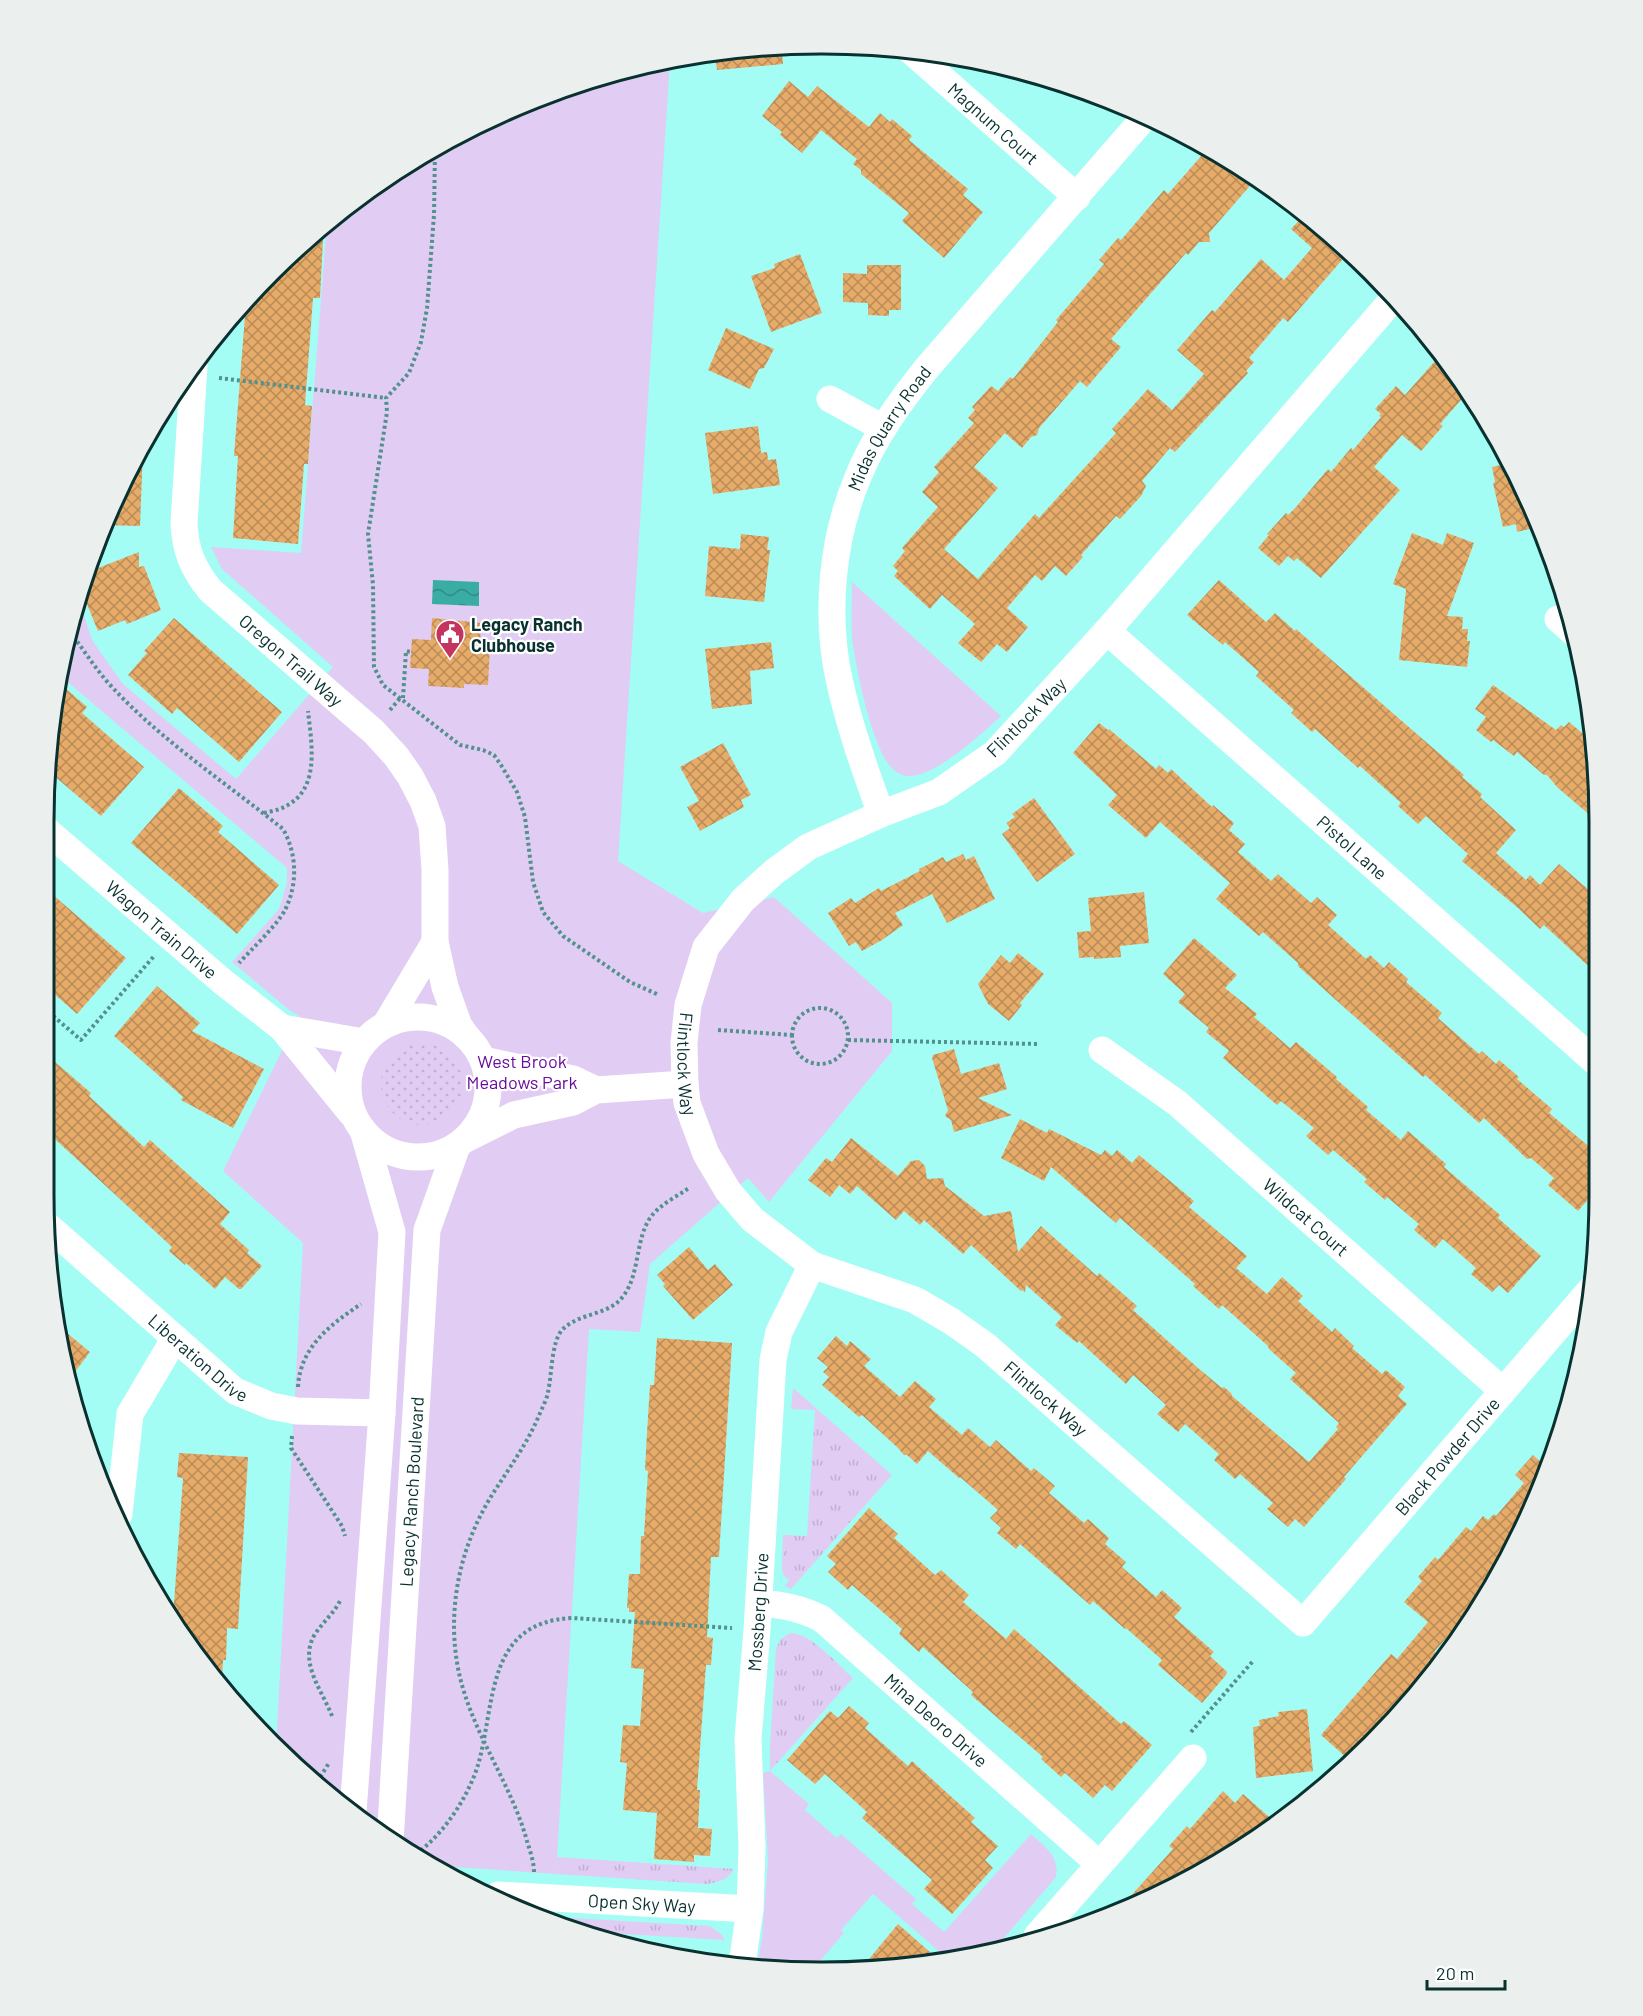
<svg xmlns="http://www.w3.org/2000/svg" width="1643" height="2016" font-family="Barlow,sans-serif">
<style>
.grass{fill:url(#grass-tufts)}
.park{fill:#e1ccf4}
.garden{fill:url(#garden-dots)}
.water{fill:url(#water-waves)}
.building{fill:url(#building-cross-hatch)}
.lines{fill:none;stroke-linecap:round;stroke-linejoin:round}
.path{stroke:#52918c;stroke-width:4;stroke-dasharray:3 3;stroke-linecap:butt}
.minor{stroke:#fff;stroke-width:27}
.labels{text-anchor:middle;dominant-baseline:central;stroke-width:4.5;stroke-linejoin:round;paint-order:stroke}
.street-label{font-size:18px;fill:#09312f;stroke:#fff}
.poi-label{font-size:18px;font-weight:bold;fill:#09312f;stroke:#fff;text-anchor:start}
.park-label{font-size:18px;fill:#680d9a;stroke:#fff}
.rim{fill:none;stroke:#09312f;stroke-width:3}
</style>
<defs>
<pattern id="grass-tufts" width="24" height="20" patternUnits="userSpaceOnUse" patternTransform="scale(1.5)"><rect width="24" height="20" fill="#e1ccf4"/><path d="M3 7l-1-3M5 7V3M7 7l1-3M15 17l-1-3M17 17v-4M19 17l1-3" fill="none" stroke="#c0b0d2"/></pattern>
<pattern id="garden-dots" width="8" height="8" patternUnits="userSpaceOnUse" patternTransform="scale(1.5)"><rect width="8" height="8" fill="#e1ccf4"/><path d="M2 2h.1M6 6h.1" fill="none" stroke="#c0b0d2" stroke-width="1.8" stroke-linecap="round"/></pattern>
<pattern id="water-waves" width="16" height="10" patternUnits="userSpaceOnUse" patternTransform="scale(1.5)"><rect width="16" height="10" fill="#39aca3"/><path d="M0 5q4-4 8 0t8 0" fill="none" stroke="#2e8d85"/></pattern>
<pattern id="building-cross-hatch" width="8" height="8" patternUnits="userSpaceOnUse" patternTransform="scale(1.5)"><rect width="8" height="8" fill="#e7ab69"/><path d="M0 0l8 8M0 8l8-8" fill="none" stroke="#b98c57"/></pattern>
</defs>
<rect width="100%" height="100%" fill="#a4fdf5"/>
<path class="grass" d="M793 1388 892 1475 791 1589 785 1586 789 1580 784 1576 782 1570 783 1535 807 1536 815 1410 791 1409Z
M790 1633C811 1633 837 1664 853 1678L770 1771V1746L776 1648 781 1639Z
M557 1857 734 1869C728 1880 719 1882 707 1884L556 1874Z
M553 1917 710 1926 721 1934 725 1940 570 1931 553 1922Z"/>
<path class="park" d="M670 62 618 861 703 913 774 897 892 1003V1051L769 1202 748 1178 650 1264 640 1332 589 1329 556 1874 440 1866 390 1842 276 1748 303 1243 223 1171 299 1016 289 1010 232 962 279 909 287 883V868L58 674 79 600 92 640 123 684 236 779 333 667 222 569 211 547 301 553 327 223 348 204 478 124 620 70Z
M852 582 1001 716C983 733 937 775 911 776 904 777 896 773 891 767 872 748 855 665 852 637 851 619 852 600 852 582Z
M770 1771 809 1804 805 1810 837 1838 841 1834 916 1899 912 1904 944 1932 1031 1834C1044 1846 1060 1856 1056 1877L993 1951 973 1958 948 1959 873 1894 841 1930 844 1933 814 1968 811 1966 809 1968 770 1971 757 1968 762 1938 768 1860 763 1773Z"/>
<path class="garden" d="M381 1084a41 41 0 1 1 82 0a41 41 0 1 1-82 0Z"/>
<path class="water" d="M433 580 479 582V606L432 604Z"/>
<path class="building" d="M772 45H781L783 64 717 70 715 54Z
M789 81 808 97 817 86 869 127 880 113 890 122 892 119 912 136 909 140 968 189 963 195 983 212 944 258 902 221 909 213 861 174V170L853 164 857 159 821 130 802 153 780 135 782 132 762 116Z
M1209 147 1255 180 1209 233 1210 242H1199L1188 255 1186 253 1111 339 1121 347 1087 387 1080 381 1039 428 1037 435 1031 437 1022 448 1005 433 974 467 998 488 944 549 978 579 1035 514 1039 518 1116 433 1112 429 1148 389 1172 410 1204 374 1177 350 1212 310 1215 312 1261 259 1284 280 1312 248 1291 229 1304 215 1335 237 1349 252 1288 322 1283 318 1249 358 1254 362 1246 371 1248 373 1175 452 1170 448 1142 481 1146 486 1141 496 1120 519 1116 516 1081 555 1083 557 1066 576 1055 566 1042 581 1035 575 1007 608 1028 627 1007 652 997 644 981 662 958 643 975 624 942 595 930 609 894 576 898 571 893 566 905 551 902 548 938 507 922 492 939 472 934 467 974 423 968 418 975 410 972 407 991 386 998 391 1010 377 1013 379 1058 322 1056 320 1104 264 1099 260 1118 238 1121 240 1164 190 1168 194Z
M308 239 323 240 320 298H313L305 405 312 406 308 464H304L298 544 233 538 238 456H234L246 303 271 272Z
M800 254 822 313 771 332 751 276 775 268 774 264Z
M867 265H901V310H889V316L868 315V303L843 302V273L867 274Z
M726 328 774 349 764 368 759 369 750 389 708 370Z
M1442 353 1467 393 1440 424 1443 426 1421 451 1402 435 1374 467 1400 490 1321 578 1297 558 1294 561 1288 556 1279 566 1258 548 1269 535 1267 534 1286 513 1288 515 1296 507 1328 469 1331 472 1351 448 1353 450 1381 417 1379 416 1381 414 1375 409 1396 386 1405 395Z
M758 426 761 453 767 452 768 460 776 459 780 485 713 494 705 433Z
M143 449 140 526 102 525 103 524Z
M1510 463 1519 478 1538 527 1517 532 1516 524 1503 527 1493 483 1495 482 1492 467Z
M1412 533 1443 545 1447 533 1474 543 1447 616 1463 617 1462 629H1468L1467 641H1470L1467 667 1399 660 1406 589 1393 584Z
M741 534 769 537 767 550H770L764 602 705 596 709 546 740 549Z
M139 552V567L144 566 161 610 127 624 125 620 98 631 82 592 88 572Z
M1219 580 1266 622 1275 613 1295 631 1296 629 1464 775 1462 777 1482 794 1480 797 1516 830 1496 853 1526 880 1530 875 1540 885 1559 864 1598 898V975L1544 925 1540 929 1518 908 1462 861 1468 854 1426 816 1418 824 1398 806 1401 803 1360 766 1358 768 1315 729 1312 732 1291 713 1294 710 1256 676 1259 672 1225 642 1223 645 1187 615Z
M174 618 282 712 239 762 177 708 172 714 128 675 147 653 144 651Z
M432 618 481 623 480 644H490L488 685 464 684V688L428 686 429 669 410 668 412 639 431 640Z
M771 642 774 668 750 671 752 704 712 709 705 649Z
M57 681 87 707 82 713 144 767 101 816 45 768Z
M1493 685 1556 730 1561 725 1564 727 1569 722 1593 742 1598 771V822L1558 788 1547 775H1544L1517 752 1514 756 1493 740 1491 742 1476 730 1486 717 1475 709Z
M1099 723 1108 730 1109 729 1156 769 1159 765 1168 773 1171 769 1212 807 1213 805 1234 823 1229 830 1245 844 1238 852 1271 881 1278 874 1311 903 1317 897 1337 915 1328 925 1366 959 1370 955 1384 968 1389 962 1408 979 1406 982 1442 1013 1438 1018 1479 1054 1482 1051 1496 1064 1499 1060 1519 1077 1517 1079 1552 1109 1549 1113 1598 1154V1188L1578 1211 1548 1185 1554 1178 1531 1158 1527 1159 1484 1118 1479 1123 1425 1075 1423 1077 1346 1009 1298 966V963L1263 932 1259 936 1216 899 1230 883 1160 822 1146 838 1108 805 1117 795 1073 753Z
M723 743 751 795 741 800 744 807 700 831 687 807 699 801 680 767Z
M179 788 223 826 218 832 279 885 237 934 131 843Z
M1034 798 1075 854 1037 882 1002 834 1010 828 1006 823 1015 817 1012 814Z
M963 854 966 860 974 856 995 899 947 923 932 894 895 913 903 925 882 940 862 951 856 942 849 946 828 913 851 898 855 903 879 888 881 891 920 871 919 869 943 857 946 862Z
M45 888 126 958 77 1014 44 985Z
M1144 892 1149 943 1120 946 1121 957 1094 959V957L1079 958 1077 932 1091 931 1088 898Z
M1194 938 1237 975 1225 988 1257 1014 1254 1017 1290 1048 1296 1042 1337 1077 1336 1079 1368 1107 1366 1110 1401 1140 1408 1131 1446 1164 1444 1167 1500 1215 1498 1218 1541 1256 1508 1293 1499 1285 1492 1292 1471 1274 1476 1268 1443 1239 1435 1248 1414 1230 1419 1224 1387 1197 1385 1200 1364 1182 1367 1179 1333 1150 1328 1155 1306 1136 1314 1128 1281 1101 1277 1105 1223 1058 1229 1051 1206 1032 1209 1028 1178 1002 1185 994 1163 974Z
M1018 953 1044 974 1020 1003 1022 1005 1009 1021 988 1004 978 984 1001 955 1010 963Z
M157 986 200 1023 192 1031 264 1069 233 1128 181 1100 183 1097 114 1036Z
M954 1049 961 1074 999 1063 1007 1089 978 1098 1012 1115 954 1132 951 1120 945 1116 948 1110 932 1058 933 1055Z
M54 1061 91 1093 89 1096 144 1147 150 1140 230 1212 220 1224 249 1250 247 1253 262 1266 241 1289H239L225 1277 215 1289 186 1263 185 1265 169 1251 172 1247 44 1129V1074Z
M1020 1119 1047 1133 1049 1129 1101 1155 1105 1150 1112 1156 1117 1150 1132 1163 1139 1155 1194 1201 1189 1207 1247 1256 1236 1268 1267 1294 1282 1277 1303 1296 1298 1301 1332 1332 1335 1328 1354 1346 1352 1348 1382 1374 1386 1370 1405 1387 1398 1396 1407 1404 1344 1477 1346 1479 1304 1527 1295 1519 1288 1527 1267 1509 1273 1503 1240 1474 1235 1479 1214 1460 1219 1454 1185 1424 1178 1432 1157 1414 1166 1405 1133 1375 1126 1384 1079 1341 1077 1343 1055 1325 1062 1317 1026 1285 1025 1292 1022 1290 1021 1291 971 1245 963 1254 924 1220 920 1225 904 1211 896 1220 857 1186 850 1194 839 1185 830 1197 808 1180 826 1158 832 1162 851 1138 898 1176 911 1161 919 1160 925 1166 927 1179 943 1178 945 1186 984 1216 1011 1211 1018 1252 1041 1226 1097 1276 1099 1273 1137 1306 1133 1310 1198 1368 1222 1388 1224 1387 1231 1393 1232 1396 1309 1462 1338 1429 1336 1427 1339 1423 1290 1379 1296 1373 1269 1349 1268 1346 1222 1305 1219 1309 1193 1286 1195 1284 1120 1218 1116 1223 1051 1167 1044 1181 1001 1158Z
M689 1247 708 1270 715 1264 733 1285 693 1320 663 1286 665 1284 657 1275Z
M61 1328 90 1352 68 1381 64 1350Z
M836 1336 847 1346 850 1341 871 1359 864 1366 900 1397 915 1381 936 1399 929 1407 962 1435 968 1428 990 1447 996 1440 1031 1471 1034 1468 1055 1486 1049 1493 1084 1523 1088 1519 1109 1538 1105 1544 1126 1562 1122 1567 1156 1597 1162 1590 1182 1608 1174 1617 1214 1652 1210 1656 1227 1672 1226 1675 1202 1703 1158 1665 1162 1660 1126 1628 1125 1629 1093 1601 1090 1605 1020 1544 1016 1549 997 1533 1001 1528 990 1518 998 1510 960 1477 959 1478 928 1451 917 1464 907 1455H904L897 1447 862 1415 859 1417 822 1385 829 1377 823 1372 828 1367 817 1358Z
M657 1338 732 1343 719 1557H711L707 1637 713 1638 711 1665H706L697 1790H700L698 1828 712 1829 710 1856 694 1855V1862L654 1859 657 1813 623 1810 627 1763 620 1762 623 1725 640 1726 644 1669 631 1668 635 1612H629V1608H627L629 1574H640L641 1536H644L648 1471 645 1470 647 1433 650 1385H654Z
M179 1453 248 1457 238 1629 227 1628 226 1660H223L222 1681 173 1617 183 1478 177 1477Z
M1533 1455 1542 1463 1548 1456 1550 1457 1519 1539 1484 1595 1434 1652 1444 1660 1439 1668 1348 1759 1321 1735 1391 1654 1397 1659 1428 1622 1404 1602 1422 1581 1418 1577 1435 1557 1438 1560 1466 1527 1471 1531 1483 1516 1488 1520 1494 1514 1496 1516 1524 1483 1515 1475Z
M869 1508 898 1534 894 1538 935 1575 941 1570 969 1595 963 1602 1006 1639 1014 1629 1121 1724 1124 1721 1152 1745 1112 1791 1105 1785 1093 1798 1065 1773 1061 1777 1041 1759 1043 1757 971 1695 973 1692 923 1647 919 1652 899 1634 902 1629 852 1585 848 1590 828 1572 836 1564 827 1556Z
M849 1706 869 1723 865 1728 908 1766 912 1761 946 1792 975 1818 971 1822 998 1846 985 1860 993 1868 952 1914 924 1889 932 1880 862 1818 867 1812 825 1774 815 1784 787 1760 830 1711 838 1718Z
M1307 1709 1313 1771 1256 1778 1253 1727 1260 1726 1259 1720 1279 1716 1278 1712Z
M1223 1791 1235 1803 1243 1794 1276 1823 1165 1892 1120 1908 1173 1849 1169 1846 1187 1826 1190 1829Z
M898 1924 939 1960 864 1965Z"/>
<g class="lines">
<path class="path" d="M435 150 434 215 427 308 421 342 409 373 386 398 387 412 368 534 373 585 374 667 383 685 460 745 483 750 494 755 501 765 517 792 525 817 533 882 543 912 563 936 630 982 659 995
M219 378 386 398
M70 632C84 650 96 670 112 687 162 741 226 783 283 829 297 854 298 884 285 910 278 924 251 950 239 963
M403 698 406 651 411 652
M390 710 401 697
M264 813C273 811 283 809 291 803 320 784 311 740 308 711
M44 1008 81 1040 155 955
M792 1036a28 28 0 1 1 56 0a28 28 0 1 1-56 0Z
M718 1030 792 1035
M848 1040 1039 1044
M298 1387C300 1347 331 1324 361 1304
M292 1436 291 1448 342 1526 345 1536
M332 1716C322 1690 298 1662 315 1634 323 1622 334 1613 340 1601
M1191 1732 1253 1661
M317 1782 329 1763
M416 1854C444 1834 468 1797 478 1765 496 1703 485 1622 572 1618L732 1628
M534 1872C534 1862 530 1851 527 1841 511 1783 472 1733 459 1673 446 1612 459 1548 492 1495 509 1468 528 1443 540 1413 543 1406 547 1399 548 1392 552 1375 551 1343 562 1330 579 1312 610 1316 624 1295 640 1273 635 1241 650 1218 659 1205 676 1197 689 1188"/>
<g class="minor">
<path id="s1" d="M910 50 1077 197"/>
<path id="s2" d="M1393 299 1107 631 995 753 939 792 881 814 808 847 774 872 743 900 706 947 688 1005 684 1043 685 1084 687 1103 706 1154 728 1191 752 1219 812 1265 915 1300 951 1321 985 1345 1303 1623 1591 1289"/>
<path id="s3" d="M194 366 184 523C185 550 193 569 210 590L374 732 396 756 410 776 423 801 432 826 435 870V942L445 987 459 1026 467 1037"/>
<path d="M830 399 883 428"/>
<path d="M1558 619 1575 634"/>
<path id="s4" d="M1107 631 1598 1064"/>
<path id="s5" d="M881 814C865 770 849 725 839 679 825 614 832 538 858 477 874 437 900 402 926 369L1144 118"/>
<path id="s6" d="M45 829 223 982 282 1028 351 1113"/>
<circle cx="418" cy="1087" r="70"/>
<path d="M386 1024 435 942"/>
<path d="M282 1028 364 1042"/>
<path id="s7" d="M1102 1050 1177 1103 1503 1391"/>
<path d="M483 1060 573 1079 596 1090"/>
<path d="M466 1139 514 1115 573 1102 596 1090 685 1084"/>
<path id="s8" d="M48 1226 235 1391 271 1406 297 1411 382 1413"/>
<path d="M119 1514 130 1414 175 1338"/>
<path id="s9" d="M759 1603C782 1605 801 1608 822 1619L1099 1864"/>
<path d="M353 1812 382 1413 392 1232 363 1130"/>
<path id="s10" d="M390 1842 427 1230 457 1146"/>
<path id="s11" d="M498 1895 750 1909"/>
<path d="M1037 1936 1193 1758"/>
<path id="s12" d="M742 1965 750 1909 752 1848 748 1739 757 1630 773 1360 779 1332 812 1265"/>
</g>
</g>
<defs>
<g id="civic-pin" transform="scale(1.5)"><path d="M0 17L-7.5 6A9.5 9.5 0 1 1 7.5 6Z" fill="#c3355e" stroke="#fff"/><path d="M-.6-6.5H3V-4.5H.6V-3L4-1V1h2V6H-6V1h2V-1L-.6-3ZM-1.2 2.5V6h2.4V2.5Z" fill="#fff"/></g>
</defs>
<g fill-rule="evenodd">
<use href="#civic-pin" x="450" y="634"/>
</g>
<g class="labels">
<g class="street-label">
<text stroke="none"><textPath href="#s1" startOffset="111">Magnum Court</textPath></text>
<text stroke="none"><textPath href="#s5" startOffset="405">Midas Quarry Road</textPath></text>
<text stroke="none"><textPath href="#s3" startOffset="338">Oregon Trail Way</textPath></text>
<text transform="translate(1026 717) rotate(-45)">Flintlock Way</text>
<text stroke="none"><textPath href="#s4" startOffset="327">Pistol Lane</textPath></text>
<text stroke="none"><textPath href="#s6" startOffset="154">Wagon Train Drive</textPath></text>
<text stroke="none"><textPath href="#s2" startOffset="1078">Flintlock Way</textPath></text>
<text stroke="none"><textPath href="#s7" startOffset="264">Wildcat Court</textPath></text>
<text stroke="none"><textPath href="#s8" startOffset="200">Liberation Drive</textPath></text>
<text stroke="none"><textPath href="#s2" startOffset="1600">Flintlock Way</textPath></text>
<text stroke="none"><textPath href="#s2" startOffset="2162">Black Powder Drive</textPath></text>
<text stroke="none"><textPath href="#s10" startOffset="351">Legacy Ranch Boulevard</textPath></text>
<text stroke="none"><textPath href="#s12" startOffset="354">Mossberg Drive</textPath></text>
<text stroke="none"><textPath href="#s9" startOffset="218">Mina Deoro Drive</textPath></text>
<text stroke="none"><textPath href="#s11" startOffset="144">Open Sky Way</textPath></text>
</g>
<g class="poi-label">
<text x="471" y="624">Legacy Ranch<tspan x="471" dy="21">Clubhouse</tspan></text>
</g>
<g class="park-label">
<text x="522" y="1061">West Brook<tspan x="522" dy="21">Meadows Park</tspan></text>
</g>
</g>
<path d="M0 0H1643V2016H0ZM821 54H822A767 767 0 0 1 1589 821V1195A767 767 0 0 1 822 1962H821A767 767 0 0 1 54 1195V821A767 767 0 0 1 821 54Z" fill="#ebefee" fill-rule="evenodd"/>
<path class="rim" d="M821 54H822A767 767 0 0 1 1589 821V1195A767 767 0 0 1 822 1962H821A767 767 0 0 1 54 1195V821A767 767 0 0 1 821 54Z"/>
<path d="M1427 1980v9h78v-9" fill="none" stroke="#09312f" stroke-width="3"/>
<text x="1436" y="1980" font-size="18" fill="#09312f" stroke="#ffffff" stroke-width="4.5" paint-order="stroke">20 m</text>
</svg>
